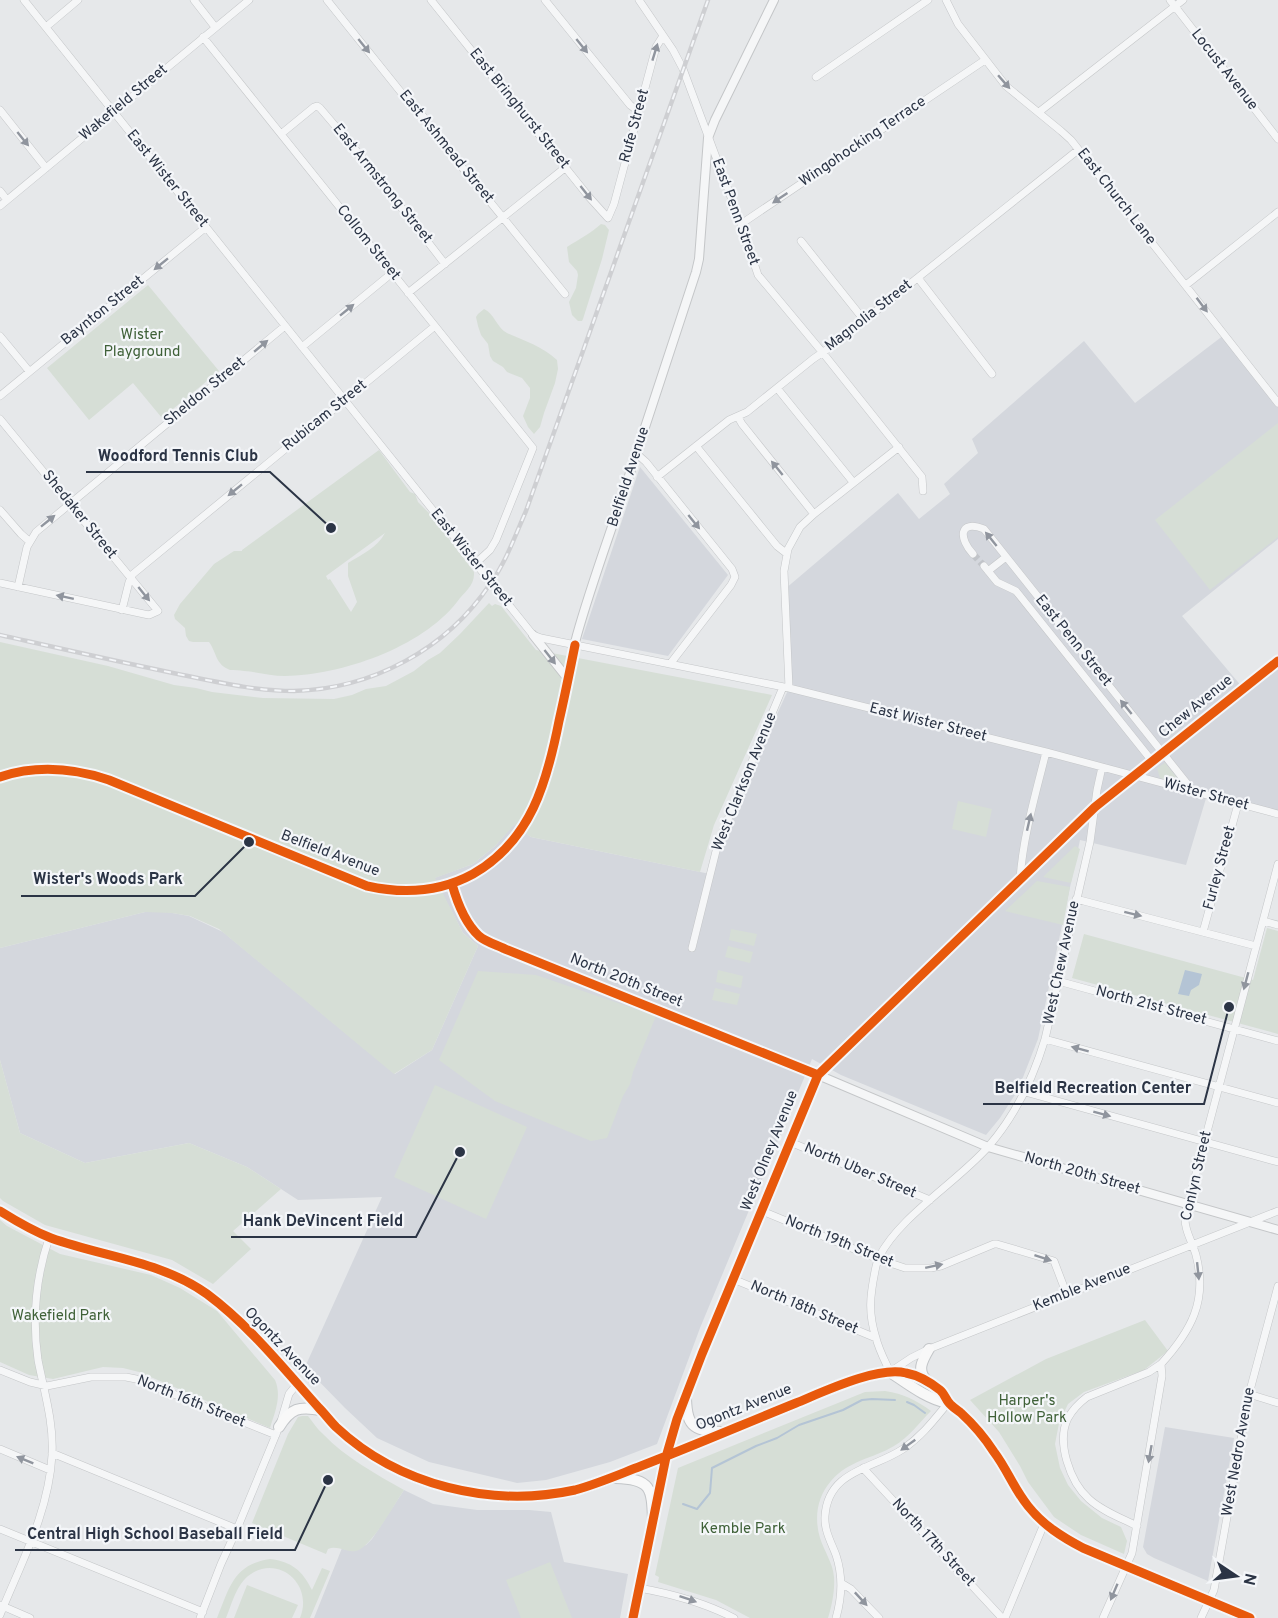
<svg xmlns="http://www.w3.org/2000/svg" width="1278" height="1618" font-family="Overpass,sans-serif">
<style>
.built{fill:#d4d7dd}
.green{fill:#d6ded6;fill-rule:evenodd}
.water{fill:#b4c4d5}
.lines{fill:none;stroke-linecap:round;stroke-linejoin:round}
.stream{stroke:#b4c4d5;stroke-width:2}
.minor-tunnel{stroke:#c1c4c9;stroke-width:7;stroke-dasharray:7 3.5;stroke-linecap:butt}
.minor-casing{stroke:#c4c6c8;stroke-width:8}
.tertiary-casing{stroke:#c4c6c8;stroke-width:10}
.primary-casing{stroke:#c2c5c8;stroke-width:12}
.minor{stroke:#f5f6f7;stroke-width:7}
.tertiary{stroke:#f5f6f7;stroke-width:8}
.primary{stroke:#f8f8f8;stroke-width:10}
.rail-casing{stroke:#cecfd2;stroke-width:4.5}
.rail{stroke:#f4f6f9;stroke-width:2;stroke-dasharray:7;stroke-linecap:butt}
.cycleway-casing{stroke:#f4f6f9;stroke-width:13}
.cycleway{stroke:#e8590c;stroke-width:9}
.oneway{fill:#90959e}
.labels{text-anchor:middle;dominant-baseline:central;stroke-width:4.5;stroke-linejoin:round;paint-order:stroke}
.street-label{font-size:15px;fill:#2b3445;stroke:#f4f6f9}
.park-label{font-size:15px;fill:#3f6138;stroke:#f4f6f9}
.leader{fill:none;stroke:#2b3445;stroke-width:2}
.callout-dot{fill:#2b3445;stroke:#f4f6f9;stroke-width:2}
.callout-label{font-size:16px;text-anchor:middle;font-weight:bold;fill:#2b3445;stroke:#f4f6f9;stroke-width:4.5;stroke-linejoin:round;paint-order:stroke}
</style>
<rect width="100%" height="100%" fill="#e6e8ea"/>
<path class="built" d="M1224 335 1278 403V539L1182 616 1243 688 1278 661V814L1207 795 1186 865 1080 840 1038 1039 1018 1090 1000 1118 986 1135 841 1075 812 1059 700 1328 657 1444 610 1462 546 1480 517 1483 429 1462 377 1438 345 1408 305 1367 382 1197 298 1200 247 1167 189 1143 85 1163 20 1133 0 1060V948L145 912H167L189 916 223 932 395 1074 432 1050 478 946 463 933 434 878 473 864 495 846 514 824 531 837 710 874 717 846 789 688 785 589 898 493 919 519 950 494 944 484 978 453 972 439 1084 341 1135 403Z
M640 467 728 575 668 656 582 639Z
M1165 1427 1234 1438 1208 1581 1154 1558 1147 1554 1143 1547Z
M404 1490 433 1504 477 1510H529L551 1512 564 1562 628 1574 620 1618H314L342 1548 346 1550 366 1545 372 1539Z"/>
<path class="green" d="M601 224 605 225 609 230 602 259 583 319 582 321H578L572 315 569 302 576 288 578 275 577 271 569 262 567 247C578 240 591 233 601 224Z
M148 285 219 371 162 418 133 383 89 420 47 368Z
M484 309C494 313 497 328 507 333 525 341 542 346 557 360L558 369 555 383 544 413 540 427 534 434 528 427 523 416 530 398V388L522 378 507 372 503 367 493 361 490 356 488 344 481 335 478 326 476 317 478 314Z
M1278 423V537L1210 590 1155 520Z
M379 450 410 492 415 494 418 502 430 514 474 572C475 586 464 592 457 602 421 648 341 675 285 676 271 676 258 672 244 671 239 670 235 670 230 670 215 664 217 653 209 642H193L189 641 186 636 185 628 175 619 174 615 180 604 214 564 234 551H242V550ZM385 533C377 548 362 554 348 563V576L357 602 351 612 330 579 328 580 326 576Z
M489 603 492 606 495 604 501 606 536 650 772 695 714 825 700 872 531 837 514 825 495 846 473 864 435 878 463 933 478 946 432 1050 394 1074 219 929 190 916 172 913 145 912 0 948V642L108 666 174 685 196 688 212 692 263 698 334 699 352 695 366 689 386 686 414 671 428 660 440 653 460 634Z
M1165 763 1183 785 1160 778 1157 768Z
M958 801 992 809 986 837 952 829Z
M1075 846 1080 849 1071 883 1043 877Z
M1037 881 1070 887 1063 925 1005 911Z
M1267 928 1278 931V1034L1072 978 1084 934 1253 980Z
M731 929 757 934 754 946 729 940Z
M728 946 753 952 750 963 725 957Z
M718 970 743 976 741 988 716 982Z
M478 971 536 975 656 1016 633 1072 630 1084 623 1096 607 1138 591 1141 495 1101 439 1060Z
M715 988 740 994 737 1005 712 1000Z
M0 1060 20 1133 85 1163 189 1143 247 1167 281 1189 233 1231 251 1249 213 1284 172 1260 45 1225 3 1201 0 1198Z
M435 1085 527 1127 486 1219 394 1177Z
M0 1220 7 1226 60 1254 151 1275 180 1288 217 1311 275 1380C282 1396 275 1412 270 1428L139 1372 123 1368 103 1367 53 1379 29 1375 0 1362Z
M1145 1320 1168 1351 1144 1370 1084 1392 1068 1404 1059 1423 1055 1444 1060 1468 1068 1485 1081 1501 1102 1518 1121 1527 1127 1541 1124 1554 1081 1535 1054 1517 1028 1482 1020 1466 999 1432 970 1400 1046 1359Z
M885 1391C904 1394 916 1400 931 1411 919 1423 909 1437 894 1446 872 1459 849 1460 831 1481 817 1497 814 1518 820 1538 824 1551 833 1563 834 1577 835 1589 832 1606 828 1618H750L716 1600 658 1582 659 1577 655 1575 678 1468 865 1392Z
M302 1416H308C313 1422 317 1429 323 1434 346 1458 376 1474 404 1490 395 1503 371 1548 356 1551 346 1553 338 1545 328 1549L326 1554 252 1523 288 1434 298 1417Z
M270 1559C292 1562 302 1570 312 1590L322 1568 330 1571 310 1618H300C315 1581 272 1550 244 1580 235 1590 231 1606 226 1618H217C230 1587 233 1565 270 1559Z
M550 1562 572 1618H521L506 1580Z
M247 1585 298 1605 292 1618H234Z"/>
<path class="water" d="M1185 970 1202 974 1199 985 1191 990 1189 996 1178 994Z"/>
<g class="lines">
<path class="stream" d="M907 1402 914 1405 925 1413
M683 1504 697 1509 710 1493 712 1468 756 1446 777 1438 799 1425 843 1410 862 1400 872 1399 895 1400"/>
<path class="minor-tunnel" d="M973 554 984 566"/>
<g class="minor-casing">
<path id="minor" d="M24 0 533 635 541 638 789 688 1046 752 1278 814
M194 0 215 27
M327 0 416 111 423 116 448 150 565 294
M431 0 589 197 608 218 614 204 656 47 663 36
M545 0 630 105 638 111
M639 0 673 50 683 69 741 224 758 275 823 353 922 477 923 491
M946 0 958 24 1006 86 1061 131 1071 140 1278 403
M1170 0 1278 139
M46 27 78 0
M203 37 533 448 496 540 490 550 476 563
M816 77 928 0
M0 110 46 168
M1039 112 1183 0
M281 134 314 107 317 106 320 108 366 162 445 264
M0 191 7 200
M0 206 249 0
M741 224 985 60
M801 241 864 320
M918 278 992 374
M1186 285 1278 212
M408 293 566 167
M0 336 29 371
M302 347 392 273
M777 388 853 482
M0 396 206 227
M738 417 742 424 814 514
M0 419 158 611 149 615 144 614 0 583
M696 446 777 546 786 553
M637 454 646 462 732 569 735 577 731 585 670 664
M657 477 729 420 747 412 813 359 832 346 1078 150
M0 510 21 534 29 541
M973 554C959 539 958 519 984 529L1193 791
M984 566 997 582 1016 591 1152 761
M988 571 1006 557
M18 587 27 547 36 532 285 326
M122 610 129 582 133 574 435 326
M789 688 784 571 788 549 800 527 814 514 899 447
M1102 767 1097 790 1090 842 1045 1039C1033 1079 1015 1116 988 1147 956 1183 900 1216 879 1257 877 1261 876 1266 875 1271 870 1296 868 1313 876 1338 879 1350 885 1361 890 1372L911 1358 929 1349 1278 1211
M1020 879C1023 836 1036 793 1046 752
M1076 899 1256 946
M1263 921 1278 925
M1203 932 1238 804
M692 948 718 843 783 687
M1058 981 1278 1041
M1045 1039 1278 1103
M1025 1092 1278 1162
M790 1142 930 1200
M762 1211 878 1259 905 1268H931L941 1266 994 1244H997L1054 1261 1067 1295
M733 1279 876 1338
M0 1370 30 1382 47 1386 91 1377H126L136 1379 276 1435
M1249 1394 1278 1403
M281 1421 289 1394 297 1384
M0 1449 50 1470
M52 1453 237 1529
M863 1468 1002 1618
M1137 1526C1121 1518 1102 1511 1089 1499 1070 1482 1056 1442 1068 1418 1073 1409 1079 1403 1087 1397L1149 1372 1161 1364
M0 1529 203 1612
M841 1583 851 1589 879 1618
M639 1588C673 1594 703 1602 734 1618
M0 1605 30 1618
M0 1615C21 1563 49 1512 52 1455 54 1423 44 1391 38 1360 32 1318 36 1277 49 1238
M200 1618 221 1564 237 1529 277 1432
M836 1618C842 1597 843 1576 836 1555 831 1542 824 1530 825 1516 828 1470 873 1469 903 1449 922 1436 934 1420 948 1403
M1005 1618 1044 1524
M1103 1618 1132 1553 1162 1376 1161 1364C1191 1331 1208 1301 1196 1255 1192 1241 1184 1230 1185 1215L1278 864
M1201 1618 1214 1590 1249 1394 1278 1286"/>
</g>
<g class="tertiary-casing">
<path id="tertiary" d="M533 635 568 679
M0 777C32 766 66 767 98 776L356 882C417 903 484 884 521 830 559 777 560 697 577 635 591 585 609 537 625 488 649 416 672 344 696 272L699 259 708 138 715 120 774 0
M452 884C457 902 465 923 479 936 486 942 497 945 505 949L818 1075 988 1147 1278 1230
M633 1618 666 1457 677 1419 702 1354 818 1075 1095 807 1278 661"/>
</g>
<g class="primary-casing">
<path id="primary" d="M0 1211C16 1221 33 1231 51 1238 103 1257 161 1261 207 1294 250 1326 284 1369 319 1408 325 1414 330 1421 336 1427 399 1486 492 1508 575 1490 597 1484 620 1474 641 1466 693 1446 744 1424 796 1403 823 1392 877 1366 906 1373 917 1375 931 1383 940 1390 945 1394 946 1401 951 1405 954 1408 957 1410 961 1413 973 1424 985 1438 994 1452 1007 1469 1014 1489 1028 1506 1043 1525 1062 1537 1083 1548L1250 1618
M890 1372C908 1384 927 1399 948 1403
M928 1382C916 1371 922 1361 929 1349
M686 1395C686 1425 692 1431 721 1432
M279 1427C291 1408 299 1406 321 1410
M616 1478C651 1479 652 1488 653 1520"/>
</g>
<use href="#minor" class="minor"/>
<use href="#tertiary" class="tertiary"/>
<use href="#primary" class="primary"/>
<g class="rail-casing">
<path id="rail" d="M0 635C58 648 115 661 173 673 213 681 253 691 294 691 372 689 447 649 490 584 506 562 515 536 526 511L708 0"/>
</g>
<use href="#rail" class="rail"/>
<g class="cycleway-casing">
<path id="cycleway" d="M0 777C36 765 73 768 109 780L367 886C403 894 440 892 473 874 531 841 547 782 559 721 565 695 570 670 575 645
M452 884C457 902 465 923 479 936 486 942 497 945 505 949L818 1075
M0 1211C16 1221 33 1231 51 1238 103 1257 161 1261 207 1294 250 1326 284 1369 319 1408 325 1414 330 1421 336 1427 399 1486 492 1508 575 1490 597 1484 620 1474 641 1466 693 1446 744 1424 796 1403 823 1392 877 1366 906 1373 917 1375 931 1383 940 1390 945 1394 946 1401 951 1405 954 1408 957 1410 961 1413 973 1424 985 1438 994 1452 1007 1469 1014 1489 1028 1506 1043 1525 1062 1537 1083 1548L1250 1618
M633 1618 666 1457 677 1419 702 1354 818 1075 1095 807 1278 661"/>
</g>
<use href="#cycleway" class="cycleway"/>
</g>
<defs><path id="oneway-solid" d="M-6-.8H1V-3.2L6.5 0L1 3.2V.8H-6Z" transform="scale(1.5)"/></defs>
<g class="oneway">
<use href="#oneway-solid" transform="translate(364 46) rotate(51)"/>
<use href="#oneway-solid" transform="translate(582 46) rotate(51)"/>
<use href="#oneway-solid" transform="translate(655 52) rotate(-73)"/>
<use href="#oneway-solid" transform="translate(1004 82) rotate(49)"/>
<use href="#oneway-solid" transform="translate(23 139) rotate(51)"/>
<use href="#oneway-solid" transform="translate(586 193) rotate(52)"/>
<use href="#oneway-solid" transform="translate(780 198) rotate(146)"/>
<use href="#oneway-solid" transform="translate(161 264) rotate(141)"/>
<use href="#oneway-solid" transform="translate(1202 305) rotate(53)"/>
<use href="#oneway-solid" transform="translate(347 310) rotate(-39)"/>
<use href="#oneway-solid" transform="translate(261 346) rotate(-40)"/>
<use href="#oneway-solid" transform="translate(777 468) rotate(-129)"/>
<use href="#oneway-solid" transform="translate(235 490) rotate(141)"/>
<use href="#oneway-solid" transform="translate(48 521) rotate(-39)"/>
<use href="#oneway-solid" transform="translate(694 522) rotate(51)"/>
<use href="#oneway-solid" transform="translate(991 539) rotate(-129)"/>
<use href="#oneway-solid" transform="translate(144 594) rotate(51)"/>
<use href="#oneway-solid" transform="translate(65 597) rotate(-168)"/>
<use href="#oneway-solid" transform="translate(550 657) rotate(52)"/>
<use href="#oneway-solid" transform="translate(1126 707) rotate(-129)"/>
<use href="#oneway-solid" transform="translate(1029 822) rotate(-77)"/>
<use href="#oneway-solid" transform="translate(1133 914) rotate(14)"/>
<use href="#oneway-solid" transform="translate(1246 981) rotate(105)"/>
<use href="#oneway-solid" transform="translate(1080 1049) rotate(-165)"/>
<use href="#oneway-solid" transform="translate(1102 1114) rotate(15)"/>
<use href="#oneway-solid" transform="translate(1043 1258) rotate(18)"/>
<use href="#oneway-solid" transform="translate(934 1266) rotate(-12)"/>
<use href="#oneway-solid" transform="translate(1198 1271) rotate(84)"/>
<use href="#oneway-solid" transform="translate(908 1445) rotate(144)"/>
<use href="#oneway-solid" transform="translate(1150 1454) rotate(100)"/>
<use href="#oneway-solid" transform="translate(25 1460) rotate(-158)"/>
<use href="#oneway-solid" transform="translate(1114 1592) rotate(113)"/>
<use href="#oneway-solid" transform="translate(688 1599) rotate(19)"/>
<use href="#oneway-solid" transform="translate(861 1599) rotate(47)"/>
</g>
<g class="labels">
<g class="street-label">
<text transform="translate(1224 70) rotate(52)">Locust Avenue</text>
<text transform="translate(124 103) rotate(-40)">Wakefield Street</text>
<text transform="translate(519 109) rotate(51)">East Bringhurst Street</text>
<text transform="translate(635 126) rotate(-75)">Rufe Street</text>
<text transform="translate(863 142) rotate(-34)">Wingohocking Terrace</text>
<text transform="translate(446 147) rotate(51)">East Ashmead Street</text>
<text transform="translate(167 179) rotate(51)">East Wister Street</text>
<text transform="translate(382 184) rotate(51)">East Armstrong Street</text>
<text transform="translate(1116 197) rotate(52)">East Church Lane</text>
<text transform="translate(735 212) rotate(70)">East Penn Street</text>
<text transform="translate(368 243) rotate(51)">Collom Street</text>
<text transform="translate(103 311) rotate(-39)">Baynton Street</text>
<text transform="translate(869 316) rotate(-38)">Magnolia Street</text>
<text transform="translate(205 392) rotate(-39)">Sheldon Street</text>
<text transform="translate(325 416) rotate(-39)">Rubicam Street</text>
<text transform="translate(629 477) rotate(-72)">Belfield Avenue</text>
<text transform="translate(79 515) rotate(51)">Shedaker Street</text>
<text transform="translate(471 558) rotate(51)">East Wister Street</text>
<text transform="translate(1073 641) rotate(51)">East Penn Street</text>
<text transform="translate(1196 707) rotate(-39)">Chew Avenue</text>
<text transform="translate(928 723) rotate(14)">East Wister Street</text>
<text transform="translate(745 782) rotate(-68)">West Clarkson Avenue</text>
<text transform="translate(1206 795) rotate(15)">Wister Street</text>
<text transform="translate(330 854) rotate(21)">Belfield Avenue</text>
<text transform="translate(1220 868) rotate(-75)">Furley Street</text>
<text transform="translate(1062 963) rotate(-78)">West Chew Avenue</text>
<text transform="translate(626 981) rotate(22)">North 20th Street</text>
<text transform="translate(1151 1006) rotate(15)">North 21st Street</text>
<text transform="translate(770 1151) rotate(-68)">West Olney Avenue</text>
<text transform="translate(860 1171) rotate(23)">North Uber Street</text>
<text transform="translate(1082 1174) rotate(16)">North 20th Street</text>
<text transform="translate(1197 1176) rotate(-77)">Conlyn Street</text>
<text transform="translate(839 1242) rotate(22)">North 19th Street</text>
<text transform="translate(1082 1288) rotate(-22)">Kemble Avenue</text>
<text transform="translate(804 1308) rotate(23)">North 18th Street</text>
<text transform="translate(282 1347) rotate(46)">Ogontz Avenue</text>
<text transform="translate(191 1402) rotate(22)">North 16th Street</text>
<text transform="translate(744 1408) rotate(-22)">Ogontz Avenue</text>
<text transform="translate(1239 1452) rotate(-80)">West Nedro Avenue</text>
<text transform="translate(933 1543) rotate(47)">North 17th Street</text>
</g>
<g class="park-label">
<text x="142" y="335">Wister<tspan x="142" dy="17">Playground</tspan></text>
<text x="61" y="1316">Wakefield Park</text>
<text x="1027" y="1401">Harper's<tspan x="1027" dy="17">Hollow Park</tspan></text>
<text x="743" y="1529">Kemble Park</text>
</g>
</g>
<path class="leader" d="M331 528L270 472H86M249 842L195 896H21M1229 1007L1204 1104H983M460 1152L416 1237H231M328 1480L295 1550H15"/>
<g class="callout-dot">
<circle cx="331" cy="528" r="6"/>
<circle cx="249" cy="842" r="6"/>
<circle cx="1229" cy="1007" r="6"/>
<circle cx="460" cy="1152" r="6"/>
<circle cx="328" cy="1480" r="6"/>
</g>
<g class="callout-label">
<text x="178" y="461">Woodford Tennis Club</text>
<text x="108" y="884">Wister's Woods Park</text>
<text x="1093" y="1093">Belfield Recreation Center</text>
<text x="323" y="1226">Hank DeVincent Field</text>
<text x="155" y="1539">Central High School Baseball Field</text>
</g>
<g transform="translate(1236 1576) rotate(103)" stroke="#f4f6f9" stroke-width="4.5" paint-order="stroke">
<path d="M0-4.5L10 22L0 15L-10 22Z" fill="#2b3445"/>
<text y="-9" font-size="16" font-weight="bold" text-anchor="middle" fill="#2b3445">N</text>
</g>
</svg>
